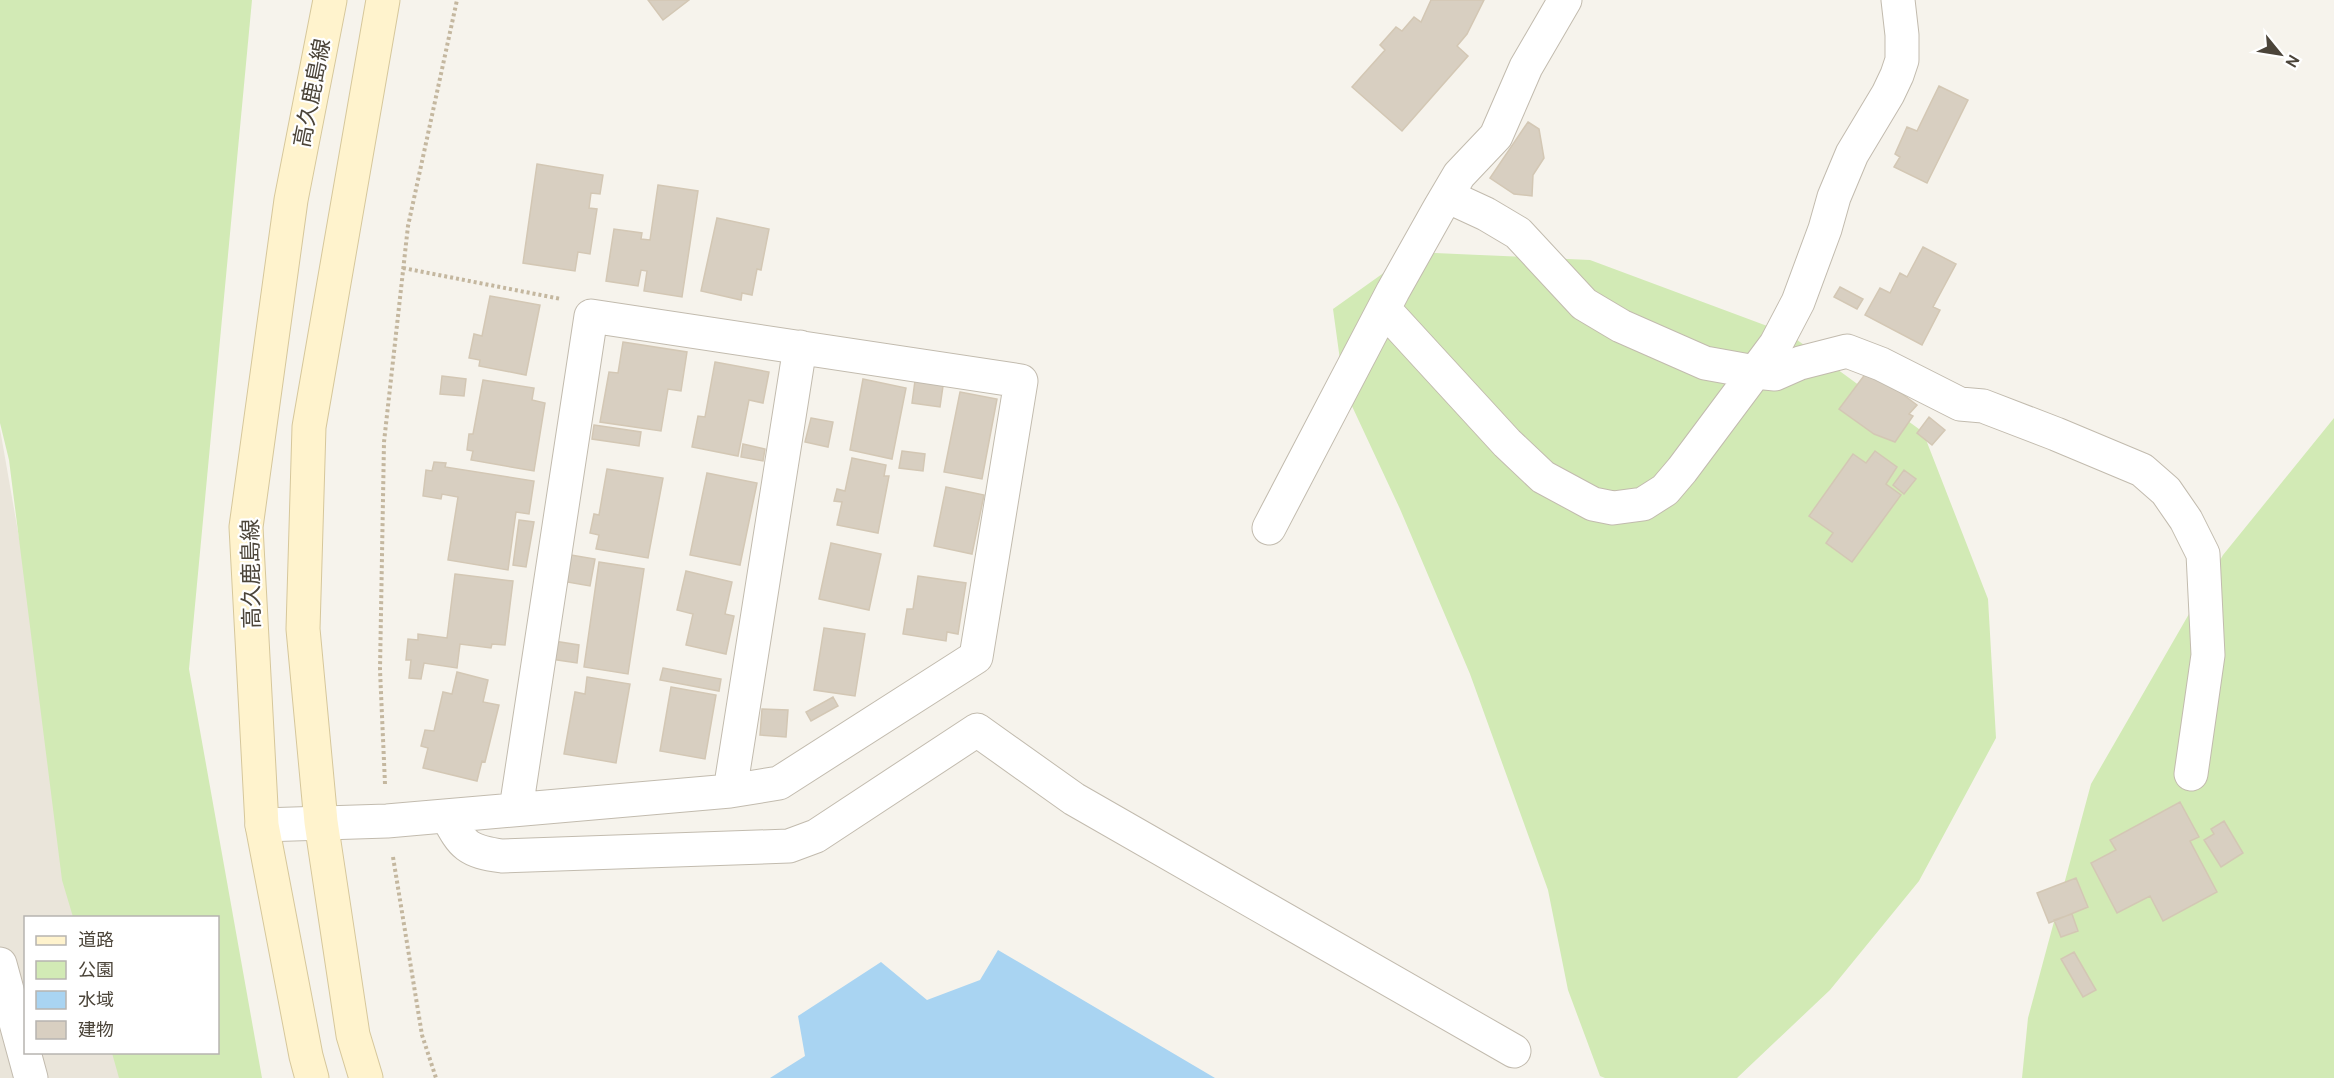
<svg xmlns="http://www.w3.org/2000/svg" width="2334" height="1078" font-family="Cabin,'Noto Sans JP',sans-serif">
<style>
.residential{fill:#eae5da}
.green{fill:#d2eab5}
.water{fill:#a9d4f2}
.building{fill:#d8cfc1;stroke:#d3c7b4;stroke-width:1.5}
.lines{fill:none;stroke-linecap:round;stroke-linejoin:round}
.minor-casing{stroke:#c2bbae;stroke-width:35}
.secondary-casing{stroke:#d6c79b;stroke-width:35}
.path{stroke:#c4b79f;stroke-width:4;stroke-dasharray:3 3;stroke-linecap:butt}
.minor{stroke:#fff;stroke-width:33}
.secondary{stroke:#fff3cd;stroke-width:33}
.labels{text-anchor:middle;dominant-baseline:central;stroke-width:4.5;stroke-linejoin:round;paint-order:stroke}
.street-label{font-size:22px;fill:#4b4439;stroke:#fff}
</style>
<rect width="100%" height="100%" fill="#f6f3ec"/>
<path class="residential" d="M0 429 68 817 105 917 26 918V1052L154 1053 163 1078H0Z"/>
<path class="green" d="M0 0H252L189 669 262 1078H119L112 1053 218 1052V918L73 917 62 880 9 460 0 423Z
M1413 252 1590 260 1789 334 1923 432 1988 599 1996 738 1919 881 1830 990 1737 1078H1605L1600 1076 1568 990 1548 890 1470 674 1400 509 1344 389 1333 309Z
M2334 418V1078H2022L2028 1018 2091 784 2223 555Z"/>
<path class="water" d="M998 950 1215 1078H770L805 1056 798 1016 881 962 927 1000 980 980Z"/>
<path class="building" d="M648 0H689L663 20Z
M1431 0H1484L1467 34 1457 46 1468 56 1402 131 1352 87 1385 50 1380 45 1396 27 1402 31 1414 17 1421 22Z
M1939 86 1968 100 1927 183 1894 167 1900 157 1895 154 1907 127 1917 131Z
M1528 122 1539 129 1544 158 1533 175 1532 196 1514 194 1490 178Z
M537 164 603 175 600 194 591 193 589 208 597 209 590 254 578 252 575 271 523 263Z
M658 185 698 191 682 297 644 291 647 271 641 270 638 286 606 281 614 229 642 233 641 239 650 240Z
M717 218 769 229 761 270 757 269 752 295 742 293 741 300 701 291Z
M1923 247 1956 264 1933 307 1940 310 1922 345 1865 315 1880 288 1890 293 1900 273 1907 277Z
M1840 287 1863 299 1857 309 1834 297Z
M490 296 540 305 526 375 479 366 480 360 469 358 474 334 482 336Z
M623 342 687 352 681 391 668 389 661 431 600 422 609 372 618 373Z
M715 362 769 372 763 403 749 400 738 456 692 447 698 416 705 417Z
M1869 369 1917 405 1909 414 1913 416 1895 442 1874 434 1839 409Z
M442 376 466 379 464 396 440 394Z
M863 379 906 388 892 459 850 450Z
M483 380 534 388 532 400 545 403 534 471 471 460 473 451 467 450 469 434H473Z
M915 381 943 386 940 407 912 403Z
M960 392 997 399 982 479 944 472Z
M1929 417 1945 430 1932 445 1917 433Z
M811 418 833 422 828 447 805 442Z
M594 425 641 432 639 446 592 439Z
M743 444 765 449 763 461 741 457Z
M902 451 925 454 923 471 899 468Z
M1875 451 1897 467 1886 484 1901 495 1852 562 1826 543 1833 533 1809 516 1853 454 1866 463Z
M852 458 886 465 884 476H889L878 533 837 525 842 502 834 501 837 489 845 491Z
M434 462 446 463 445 467 534 481 529 514 516 512 508 570 448 560 458 497 442 494 441 499 423 496 426 470 432 471Z
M607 469 663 478 648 558 596 549 599 535 590 533 594 514 599 515Z
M1904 470 1916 479 1904 494 1893 485Z
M707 473 757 483 740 565 690 555Z
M946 487 984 495 972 554 934 546Z
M519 520 534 522 526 567 513 565Z
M831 543 881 554 869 610 819 599Z
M571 555 595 559 590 586 567 582Z
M599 562 644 569 628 674 584 667Z
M686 571 732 582 725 614 734 616 726 654 686 645 693 614 677 610Z
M455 574 513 581 505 645 492 644 491 648 460 644 457 668 424 663 421 679 409 678 411 660H406L408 639 418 640V634L447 638Z
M918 576 966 583 958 634 947 632 946 641 903 634 907 609H913Z
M824 628 865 634 855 696 814 690Z
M554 641 579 645 577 663 551 659Z
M663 668 721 679 719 691 660 680Z
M457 672 488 680 483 702 499 705 485 762 482 761 477 781 423 768 428 748 421 746 425 730 434 731 443 692 452 694Z
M587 677 630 684 616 763 564 754 575 692 585 694Z
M671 687 716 695 705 759 660 751Z
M833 697 838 706 811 721 806 712Z
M762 709 788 710 786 737 760 735Z
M2180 802 2199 837 2190 841 2217 892 2163 921 2150 896 2117 913 2091 863 2116 850 2110 840Z
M2224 821 2243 853 2221 867 2204 840 2214 834 2211 829Z
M2076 878 2088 907 2049 923 2037 893Z
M2072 914 2078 931 2061 937 2054 920Z
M2074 952 2096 990 2083 997 2061 959Z"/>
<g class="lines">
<g class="minor-casing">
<path id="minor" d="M1447 196 1486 214 1518 233 1584 304 1621 326 1705 363 1755 372 1775 374 1800 363 1847 351 1881 364 1960 404 1983 406 2056 434 2142 470 2166 491 2186 520 2203 554 2208 655 2191 774
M1384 309 1507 443 1543 477 1593 504 1613 508 1643 504 1665 490 1682 470 1776 344 1798 302 1825 229 1834 197 1852 154 1888 94 1897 75 1902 60V35L1898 0
M1269 528 1393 291 1439 209 1459 175 1496 136 1526 67 1565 0
M730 791 800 347
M447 816C463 846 467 851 502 856L789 846 816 836 977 730 1074 799 1514 1051
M262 825 387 821 730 791 779 783 976 657 1021 381 591 316 516 809
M0 964 31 1078"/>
</g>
<g class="secondary-casing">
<path id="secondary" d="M312 1078 306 1056 262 825 246 527 291 200 330 0
M366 1078 353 1035 321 822 303 629 309 427 383 0"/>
</g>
<path class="path" d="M403 268 561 299
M385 784 380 670 384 442 408 226 457 0
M393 857 422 1035 436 1078"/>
<use href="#minor" class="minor"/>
<use href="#secondary" class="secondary"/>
</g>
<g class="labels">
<g class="street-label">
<text transform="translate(312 93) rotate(-79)">高久鹿島線</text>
<text transform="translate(251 574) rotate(-91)">高久鹿島線</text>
</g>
</g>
<rect x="24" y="916" width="195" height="138" fill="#ffffff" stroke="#b7b4b0" stroke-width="1.5"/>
<rect x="36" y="936" width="30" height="9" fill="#fff3cd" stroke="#b7b4b0" stroke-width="1.5"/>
<text x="78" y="946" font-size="18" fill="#4b4439">道路</text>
<rect x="36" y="961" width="30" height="18" fill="#d2eab5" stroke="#b7b4b0" stroke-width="1.5"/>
<text x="78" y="976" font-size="18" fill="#4b4439">公園</text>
<rect x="36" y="991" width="30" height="18" fill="#a9d4f2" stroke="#b7b4b0" stroke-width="1.5"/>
<text x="78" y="1006" font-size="18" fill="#4b4439">水域</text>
<rect x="36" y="1021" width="30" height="18" fill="#d8cfc1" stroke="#b7b4b0" stroke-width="1.5"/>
<text x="78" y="1036" font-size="18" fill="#4b4439">建物</text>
<g transform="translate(2280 54) rotate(120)" stroke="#ffffff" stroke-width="4.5" paint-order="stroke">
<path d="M0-4.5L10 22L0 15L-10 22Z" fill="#4b4439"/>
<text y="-9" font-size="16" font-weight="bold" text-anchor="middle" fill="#4b4439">N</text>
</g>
</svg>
